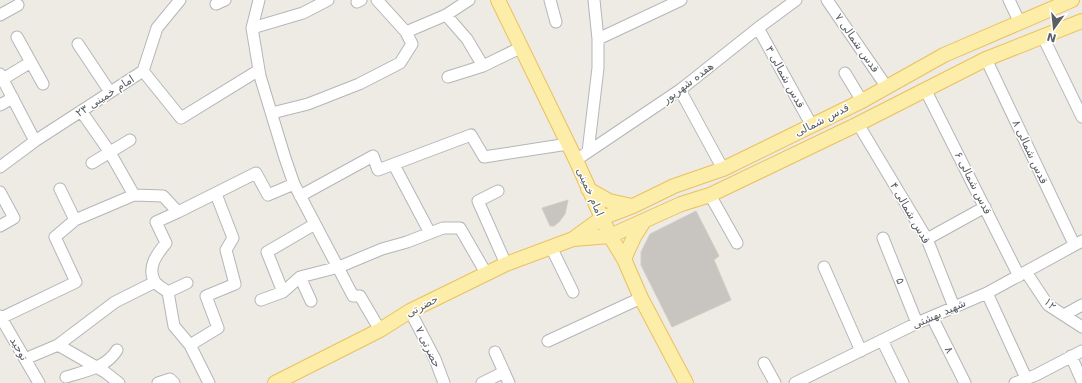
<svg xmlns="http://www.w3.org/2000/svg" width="1082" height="383" font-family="'DejaVu Sans',Cairo,sans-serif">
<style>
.building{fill:#c8c5c0;stroke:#d2ccc1}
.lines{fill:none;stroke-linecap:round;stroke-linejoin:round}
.minor-casing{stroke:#b3b6ba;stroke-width:13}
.major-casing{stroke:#ecc05d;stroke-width:16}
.minor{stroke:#fff;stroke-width:11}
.major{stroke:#fceda9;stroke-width:14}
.labels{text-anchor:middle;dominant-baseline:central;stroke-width:3;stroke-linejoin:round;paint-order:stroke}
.street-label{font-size:11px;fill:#5b5f63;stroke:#fff}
</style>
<rect width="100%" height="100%" fill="#edebe3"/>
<path class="building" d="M568 200 565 214 559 222 554 226H550L542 208Z
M696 211 719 256 714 260 731 300 672 327 641 265V252L650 234Z"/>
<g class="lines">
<g class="minor-casing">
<path id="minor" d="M259 0 252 28 260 76 285 158 294 184 353 296H360L380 330
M377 0 406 32
M550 0 556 22
M827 0 886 86
M1009 0 1020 23
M357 2 361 0
M216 4 225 0
M0 15 18 5
M446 15 467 39 483 66
M252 28 303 13 328 0
M758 28 812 126
M17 37 43 84
M1043 37 1082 117
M598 39 681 0
M78 44 110 92
M986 59 1074 244
M143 71 181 118 259 70
M845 73 862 101
M0 74 35 141
M448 77 483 66 522 47
M3 79 31 62
M680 90 723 169
M926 91 1019 276
M0 105 13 98
M81 111 109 151 134 195 163 196 178 212 156 222 166 243C158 253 146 267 155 282 158 286 164 289 168 292L174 326 190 345 209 383
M272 113 308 104 359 84 400 63 412 44 406 32 446 15 469 0
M858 124 927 239 954 307
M588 152 598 68V39L594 0
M576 160 680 90 758 28 796 0
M92 163 130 140
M394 165 430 233
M0 167 35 141 143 71 157 28 180 0
M60 189 75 220
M498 191 478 201 506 264
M0 192 14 218 0 226
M710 195 737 243
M300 196 373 156 378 170 471 135 484 157 568 144
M178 212 256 173 268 195 294 184
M883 238 917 323
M927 239 985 207
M551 247 573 292
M824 267 861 351
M1026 272 1048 305 1082 327
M300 277 311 301
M168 292 187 283
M283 292 267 252 315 224
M987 293 1026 378
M261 300 283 292 300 277 339 267 382 249 407 242 443 228H460L486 273
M410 311 435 359 444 383
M1064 315 1082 305
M0 316 39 383
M932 317 965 383
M1 318 76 282 55 237 75 220 134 195
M882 340 903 383
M548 341 641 298
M58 345 115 302 155 282
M190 345 218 328 206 296 235 284 226 250 233 238 216 194
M495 352 509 383
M1071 356 1082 381
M25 359 58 345 105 372 119 383
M764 363 775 383
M66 377C85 371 106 368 117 350
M158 383 170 379 174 383
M482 383 504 372
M795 383 917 323 987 293 1082 241
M1015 383 1036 375 1082 351"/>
</g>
<g class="major-casing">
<path id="major" d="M498 0 576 160 610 236 624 259 641 298 686 383
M588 189 609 201 632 206
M573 239 602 218 633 206 674 186 723 169 862 101 944 55 1072 0
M624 259 634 237 644 221
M275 383 380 330 410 311 506 264 573 239 610 236 681 204 710 195 858 124 986 59 1082 21"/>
</g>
<use href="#minor" class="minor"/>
<use href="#major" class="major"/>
</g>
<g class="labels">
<g class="street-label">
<text transform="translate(857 43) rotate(55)">۷ قدس شمالی</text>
<text transform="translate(785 77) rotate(61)">۳ قدس شمالی</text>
<text transform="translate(688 83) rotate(-37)">هفده شهریور</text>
<text transform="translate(105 96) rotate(-33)">امام خمینی ۲۳</text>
<text transform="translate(822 120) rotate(-27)">قدس شمالی</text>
<text transform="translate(1030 152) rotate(65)">قدس شمالی ۸</text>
<text transform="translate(973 183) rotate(63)">قدس شمالی ۶</text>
<text transform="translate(590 192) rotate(66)">امام خمینی</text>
<text transform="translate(910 213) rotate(60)">قدس شمالی ۴</text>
<text transform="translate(900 281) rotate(69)">۵</text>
<text transform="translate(1050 304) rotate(45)">۱۲</text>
<text transform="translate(422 306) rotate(-28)">حضرتی</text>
<text transform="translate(939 314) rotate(-24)">شهید بهشتی</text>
<text transform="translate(428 347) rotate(64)">حضرتی ۷</text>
<text transform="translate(19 349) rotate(60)">توحید</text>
<text transform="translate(949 350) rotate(63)">۸</text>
</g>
</g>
<g transform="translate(1054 28) rotate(195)" stroke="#ffffff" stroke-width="3" paint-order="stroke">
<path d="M0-3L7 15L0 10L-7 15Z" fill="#5b5f63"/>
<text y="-6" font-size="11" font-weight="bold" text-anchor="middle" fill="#5b5f63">N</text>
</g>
</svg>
